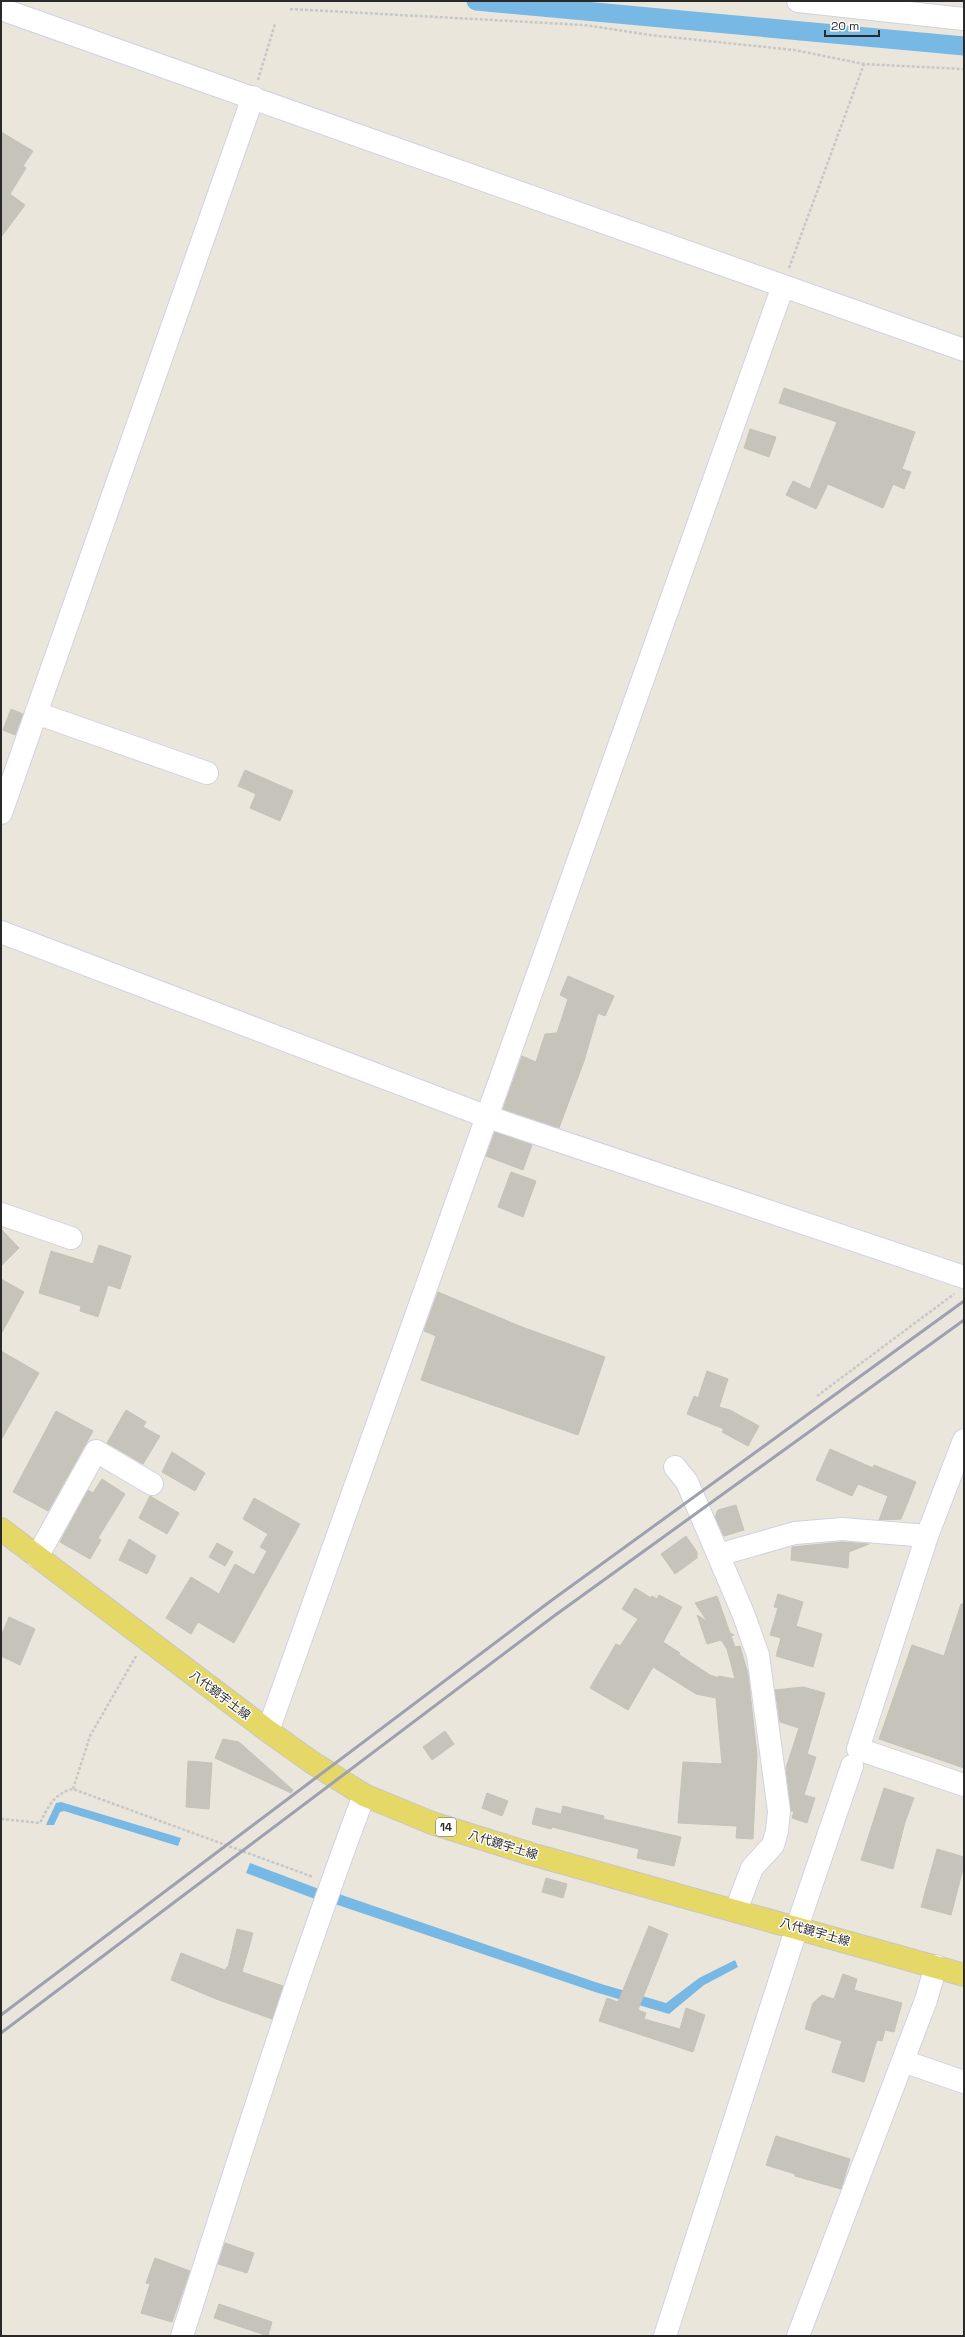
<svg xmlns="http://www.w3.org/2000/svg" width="965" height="2337" font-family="'Space Grotesk','Noto Sans JP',sans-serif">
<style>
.water{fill:#77b8e4}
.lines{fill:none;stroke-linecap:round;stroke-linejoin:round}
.canal{stroke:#77b8e4;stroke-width:19}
.building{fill:#c6c4ba;stroke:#c5c2b6}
.minor-casing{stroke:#d1d2e1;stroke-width:24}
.major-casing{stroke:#c7c7c7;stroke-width:24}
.path{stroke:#c7c7c7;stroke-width:2.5;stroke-dasharray:3 2;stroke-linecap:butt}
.minor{stroke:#fff;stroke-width:22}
.major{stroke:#e5d866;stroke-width:22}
.rail{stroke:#9f9fb2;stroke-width:3}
.labels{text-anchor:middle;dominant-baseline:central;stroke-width:3;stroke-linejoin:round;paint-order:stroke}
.shield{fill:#fff;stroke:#696969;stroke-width:1}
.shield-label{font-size:11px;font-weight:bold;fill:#292929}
.street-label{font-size:12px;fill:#292929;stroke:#fff}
</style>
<rect width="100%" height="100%" fill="#eae6dc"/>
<path class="water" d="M61 1802 181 1838 178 1846 64 1811 60 1812 54 1825H46L56 1803Z
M250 1863 319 1889 315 1899 246 1873Z
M336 1893 598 1983 666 2003 699 1978 735 1960 738 1967 704 1985 669 2014 595 1992 332 1903Z"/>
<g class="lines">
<path class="canal" d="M476 1 964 46"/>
</g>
<path class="building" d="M1 132 33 151 23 166 26 168 10 194 25 205 1 237Z
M784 388 915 432 902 469 911 472 904 489 893 484 883 508 828 484 816 509 786 495 793 481 810 489 837 422 779 403Z
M750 429 776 437 769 457 744 448Z
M11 709 23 714 15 735 3 730Z
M245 770 293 791 280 821 250 808 256 794 238 786Z
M568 976 614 996 605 1016 598 1013 584 1061 559 1128 503 1109 522 1056 536 1062 545 1034 557 1033 568 999 560 995Z
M495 1132 532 1145 523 1170 486 1156Z
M511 1172 536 1181 523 1217 498 1207Z
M1 1229 19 1248 1 1266Z
M99 1245 131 1256 120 1289 108 1285 98 1317 80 1311 81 1306 39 1293 51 1251 93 1264Z
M1 1279 24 1292 1 1334Z
M438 1292 522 1327 605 1357 578 1435 421 1380 436 1336 424 1331Z
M1 1351 39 1373 1 1440Z
M707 1371 728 1379 719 1407 730 1410 759 1426 748 1446 722 1432 724 1429 687 1414 694 1396 698 1398Z
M126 1410 146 1422 143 1427 160 1436 143 1464 107 1443Z
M56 1411 93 1431 48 1511 13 1492Z
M830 1449 873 1468 874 1465 916 1482 901 1519 879 1520 888 1496 858 1484 852 1496 816 1480Z
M172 1452 205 1473 195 1491 162 1472Z
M102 1479 125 1494 98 1538 101 1540 90 1559 60 1542 88 1490 93 1493Z
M150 1496 179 1513 167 1534 139 1518Z
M254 1498 300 1524 234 1643 198 1622 191 1634 166 1618 191 1577 219 1594 235 1564 254 1575 267 1551 260 1547 268 1534 243 1519Z
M736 1505 744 1530 724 1536 715 1517 718 1510Z
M686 1536 697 1552V1558L675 1574 661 1554Z
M129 1539 156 1556 147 1574 119 1560Z
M842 1542 869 1544 849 1552 848 1568 791 1560 792 1547Z
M217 1543 233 1552 225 1566 209 1557Z
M635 1588 651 1598 652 1596 657 1599 659 1595 682 1607 663 1642 680 1653 678 1654 710 1675 719 1678 718 1676 735 1679 727 1649 721 1640 707 1644 697 1615 707 1621 695 1603 717 1596 730 1633 734 1635 731 1636 735 1647 740 1646 748 1674 757 1755 753 1839 736 1838 737 1826 678 1823 683 1762 722 1764 716 1698 696 1694 653 1667 628 1710 590 1688 616 1644 620 1646 638 1619 622 1609Z
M778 1594 803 1602 796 1626 822 1634 813 1667 776 1656 781 1638 770 1635 778 1608 774 1607Z
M961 1604H964V1768L879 1739 912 1645 944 1656Z
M9 1617 35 1629 20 1665 1 1656V1636Z
M803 1687 825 1693 807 1754 816 1757 804 1795 815 1798 807 1823 792 1818 794 1811H791L786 1768 799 1728 780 1722 775 1690Z
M445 1731 454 1744 432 1760 423 1747Z
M223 1739 239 1742 293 1790 291 1793 215 1758Z
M188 1761 212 1763 209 1809 186 1807Z
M884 1788 914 1798 905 1822 893 1869 861 1860Z
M487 1793 508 1801 502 1816 482 1808Z
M563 1806 604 1816 603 1819 681 1837 674 1866 637 1858 639 1849 552 1827 551 1829 532 1824 536 1808 561 1814Z
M937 1849 964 1857V1865L951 1915 921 1907Z
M546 1878 567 1884 563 1898 542 1892Z
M649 1926 668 1934 638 2010 646 2013 644 2019 680 2029 686 2008 705 2015 693 2052 599 2021 607 1998 618 2002Z
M237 1929 253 1933 242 1972 283 1986 272 2019 216 1999 171 1980 181 1953 225 1970 227 1967H228Z
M843 1974 857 1979 854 1990 902 2003 894 2032 885 2030 882 2041 877 2040 864 2082 832 2072 842 2041 805 2029 813 2003 822 1995 834 1999Z
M776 2136 850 2159 841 2189 795 2176V2174L766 2165Z
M225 2243 254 2253 247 2273 218 2264Z
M155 2258 190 2271 172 2322 141 2313 150 2284 146 2283Z
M219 2304 272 2322 268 2336 214 2318Z"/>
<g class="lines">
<g class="minor-casing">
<path id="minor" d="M798 1 964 19
M1 9 964 350
M36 713 207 773
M1 813 253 97
M1 932 485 1116 964 1277
M1 1214 71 1238
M964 1440 927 1536 858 1749 964 1785
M675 1467 687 1482 743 1613 758 1655 779 1811 777 1831 773 1845 752 1868 736 1910
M718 1555 795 1533 842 1529 927 1536
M37 1557 96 1451 152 1484
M268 1731 783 286
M903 2061 964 2082
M182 2336C240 2155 297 1973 364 1795
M665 2336 797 1927 852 1766
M798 2336 926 2000 936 1966"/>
</g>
<g class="major-casing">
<path id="major" d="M1 1529 268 1731 313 1763 364 1795 432 1823 531 1854 964 1975"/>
</g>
<path class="path" d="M290 9 584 25 650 35 794 50 864 64
M258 80 275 24
M789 268 864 64 964 69
M817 1396 954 1294
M73 1789 90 1736 136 1656
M1 1819 40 1823C48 1807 54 1793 73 1789L313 1877"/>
<use href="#minor" class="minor"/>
<use href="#major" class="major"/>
<path class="rail" d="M1 2015 552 1600 964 1301
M1 2033 554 1616 964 1320"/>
</g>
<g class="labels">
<rect class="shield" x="436" y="1818" width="20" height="18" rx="3"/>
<g class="shield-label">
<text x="446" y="1827">14</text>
</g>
<g class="street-label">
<text transform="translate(220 1695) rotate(37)">八代鏡宇土線</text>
<text transform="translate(503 1845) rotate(17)">八代鏡宇土線</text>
<text transform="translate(815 1932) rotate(16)">八代鏡宇土線</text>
</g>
</g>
<rect width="965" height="2337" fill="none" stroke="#292929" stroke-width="4"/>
<path d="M825 30v6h54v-6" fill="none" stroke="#292929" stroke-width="2"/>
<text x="831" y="30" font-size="12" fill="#292929" stroke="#ffffff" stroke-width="3" paint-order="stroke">20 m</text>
</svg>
